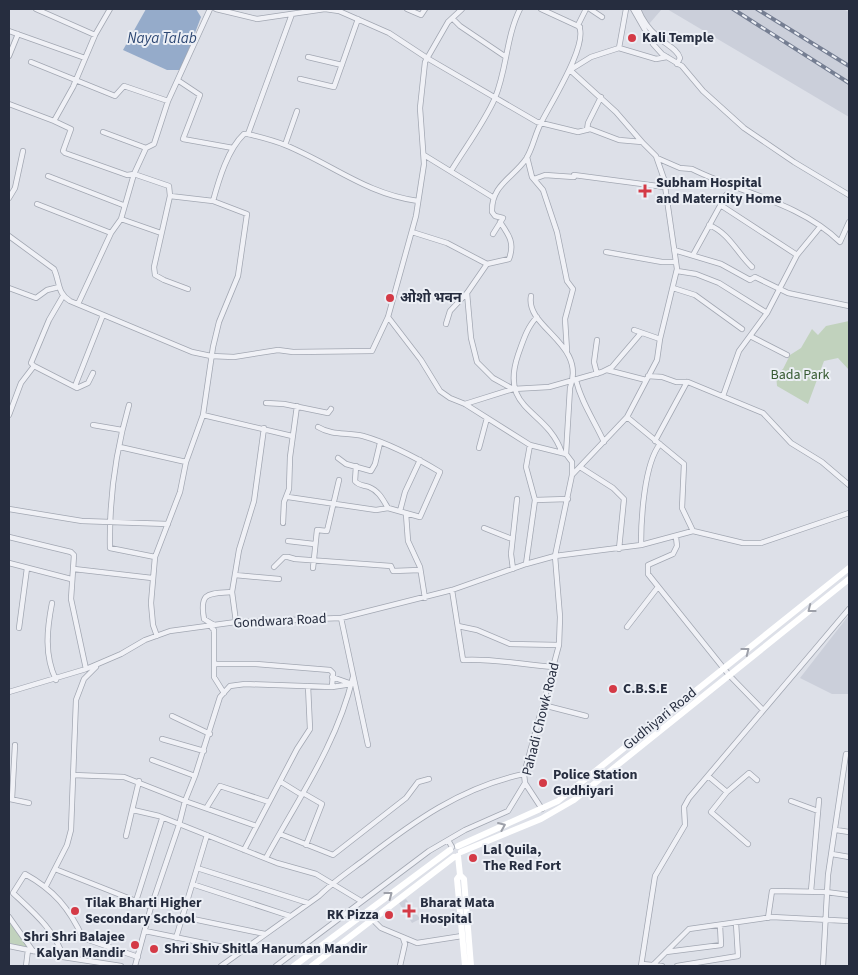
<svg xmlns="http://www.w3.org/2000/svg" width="858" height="975" font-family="'Source Sans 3','Noto Sans Devanagari',sans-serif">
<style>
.built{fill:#cbcfda}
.green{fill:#c1d2bd}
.water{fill:#95abca}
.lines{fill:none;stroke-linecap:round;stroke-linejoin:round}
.street-casing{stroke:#a2a7b2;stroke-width:6}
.street{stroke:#f0f1f6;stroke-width:4.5}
.secondary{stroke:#fff;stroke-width:6}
.rail-casing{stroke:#757e92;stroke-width:4}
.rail{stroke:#eceff5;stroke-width:2;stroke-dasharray:5.5;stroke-linecap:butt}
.oneway{stroke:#9da0a9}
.poi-dot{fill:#d43a46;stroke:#eceff5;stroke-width:2}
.labels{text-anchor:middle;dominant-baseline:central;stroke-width:4;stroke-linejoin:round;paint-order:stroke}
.poi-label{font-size:14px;font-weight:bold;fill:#262d3f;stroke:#eceff5;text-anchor:start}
.park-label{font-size:14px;fill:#375b32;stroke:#eceff5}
.street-label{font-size:14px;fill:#262d3f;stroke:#eceff5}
.water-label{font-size:15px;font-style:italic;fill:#2e4874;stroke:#eceff5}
</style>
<rect width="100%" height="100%" fill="#dde0e8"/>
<path class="built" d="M640 9H662L649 24Z
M667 9H843L849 12V117Z
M849 615V694H832L800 678Z
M406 899 420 919 412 923 399 903Z"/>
<path class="green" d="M849 321V370L838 358 824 361 808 404 777 386 776 374 783 369 790 355 801 348 812 329 818 335 826 326Z
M9 922 29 948 9 943Z"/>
<path class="water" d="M146 9H196L201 17 181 70H167L123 50Z"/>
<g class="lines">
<g class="street-casing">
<path id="street" d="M36 9 95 35
M216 9 257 19 325 9 339 11 389 33 427 58 537 122 578 132 590 129 619 140 642 142 656 156 664 179 677 269 660 339 657 360 627 417 572 475 555 556 560 617 559 645 524 774 525 783 508 811 465 830 429 851 276 966
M407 9 421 15 425 9
M541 9 580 27
M590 9 602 17
M626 9 619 48 591 57 570 70 616 112 642 142
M633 9 653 44 662 54 682 66 703 91 744 128 794 162 849 195
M638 9C642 19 649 29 657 36 664 44 677 48 680 58L677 64
M453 19 460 26 506 57
M9 31 85 58
M619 48 656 59 667 57
M9 56 18 34
M308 57 342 65
M31 62 115 96 124 86 168 101
M300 79 334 87 358 19
M179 81 200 95 183 139 233 148
M9 104 54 121 73 87 95 35 110 9
M54 121 71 129 63 151 65 153 127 175 134 174 169 186 170 196 154 267 155 275 164 280 188 289
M587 130 588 123 601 97
M103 132 146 148
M248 134 292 14
M285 145 297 111
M424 155 494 198
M527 157 532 177 543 190 557 232 567 281 573 289 565 319 567 351
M657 158 680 168 692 169C740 193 799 202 840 242L849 222
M451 171C465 148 484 123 495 98 507 69 506 37 520 9
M48 176 123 205
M534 179 545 175 574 177V175L665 187
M9 198 15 188 23 151
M213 201C219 179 228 149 244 134H248C260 137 273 140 285 145 332 164 366 194 418 201
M37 204 111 233
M722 206 797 255
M121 219 161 233
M709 225C729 233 737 253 752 267
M412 232 447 243 487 264 509 259C515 243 509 235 500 222
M493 234 503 218 495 216 492 212C491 185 513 178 526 159 533 148 535 134 541 123 549 106 591 41 578 25L586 9
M9 236 54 269C60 282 57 293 70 301L192 352 211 356 234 357 278 350 293 352 372 351 388 317 416 216 424 164 420 108 425 62 448 22 462 9
M674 250 721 264 750 280 755 277 788 293 849 306
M606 252 662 262H676
M693 255 726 195
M677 271 696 274 719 283 767 313
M9 288 36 298 47 290 59 287
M673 288 695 295 742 329
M467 293 471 338 477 362 493 378 513 389 549 387 602 372 612 367 641 333
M531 296C525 328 587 343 570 388L566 454
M78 304 111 233 121 219 134 174 146 148 154 144 168 101 210 9
M388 317 421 360 440 391 450 398 465 404 530 445 566 454 572 462V475
M537 317C527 327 523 341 518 355 499 412 547 408 562 453
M446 324 450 311 467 293 487 264
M634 330 660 339
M750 336 787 355
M34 366 77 388 88 383 93 373
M607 370 646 380
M597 374 594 362 597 340
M648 376 662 377 676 382H688L763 413 791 443 822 462 849 485
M576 380C581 402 594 420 604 442
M75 386 103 315
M723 396 739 351 767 313 797 255 820 227
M266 403 284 404 328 413 331 409
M465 404 513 389
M129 405C116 450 109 500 110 548L155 557
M9 415 21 383 34 366 31 363 49 320 63 296
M203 415 292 436
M627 417 684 464 682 508 693 531
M93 425 122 430
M655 441 687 382
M530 445 526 467 535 500
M120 447 186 462
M479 448 487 418
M338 458 346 464 371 471 375 464 380 443
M356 466 355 481C359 486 364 485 369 487 379 491 383 500 388 508
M580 467 613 488 624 499 619 549
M288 497 376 510 388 508 420 517 440 472C415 457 391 444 363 436 347 432 333 436 318 427
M9 509 82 521 168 524
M400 511 405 492 420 460
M406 514 408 541 420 567 425 598
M283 523 284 502 289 489 290 457 297 406
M484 528 512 539
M9 537 71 552 74 555 71 599 86 669
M676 537 677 546 673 554 648 565V574L729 675 763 710
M288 541 314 544
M641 545C641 520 644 464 660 444
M9 563 71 579
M526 564 535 500 568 499
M274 567 284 557H288L295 559 391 566 393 571 420 570
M313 568 317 530 327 531 339 480
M74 569 152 578
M513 569 511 554 517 499
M235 575 279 579
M452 590 463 660C494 658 523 665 554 667
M52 603C47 629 44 655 56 680
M341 618 368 745
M236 622 232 592 239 550 254 501 264 428
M458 626 477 630 510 644 559 645
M627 627 658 587
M19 628 27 568
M157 636 153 625 151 603 155 557 180 492 186 462 203 415 213 347 219 322 238 276 247 214 213 201 170 196
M214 664H256L330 670 333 673 332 687
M9 692 86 669 121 654 145 640 170 631 236 622 341 618 452 590 526 564 555 556 641 545 693 531 743 543H761L849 513
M224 693 214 677V630L212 628 214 625 204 619C199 591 209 594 232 592
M543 705 586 716
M172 716 210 734
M162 739 204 751
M152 760 195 776
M73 775 124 777 185 801 179 825 151 907 135 966
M708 776 727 792 711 812 748 844
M281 782 302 795
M525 783 542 809
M727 792 749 773 757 780
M303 793 322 804 306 845
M10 799 29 803
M12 799 15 745
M791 801 818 811
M207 807 220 786 269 802
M133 810 159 816 277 863 316 874 361 901
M256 826 185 801 195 776 220 697 230 686 245 684 332 687 352 684 332 677
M836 830 849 832
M280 834 333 855 406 798 418 782 429 779
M126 836 139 781
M448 840 452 847
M244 850 297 749 310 729 308 686
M832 854 849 857
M266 858C298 799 337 744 353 677
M197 868 308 903
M55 869 151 907
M192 884 290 916
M46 886 67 845 71 830 76 700 84 679 96 667
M811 891 819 800
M136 901 162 819
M9 917 33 951
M183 917 265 934
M768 918 772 891 826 892 849 895
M373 920 381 928 417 943 462 936
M145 931 243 951
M176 938 207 835
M9 946 63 957 121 966
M666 952 721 945 720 925
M63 957C56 931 32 911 13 893L25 874C54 890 69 908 83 938L138 957
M642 964 662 966
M653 965 689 929 772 917 849 921
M26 966 28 950
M221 966 319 896C333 882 348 872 364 860 413 822 461 787 524 774
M400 966 405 944 403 938
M641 966 655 876 685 825 684 807 689 798 849 609
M677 966 738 956 736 923
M823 966 828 875 846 754H849"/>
</g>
<use href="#street" class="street"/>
<path class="secondary" d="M458 846 558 801 849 568
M461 852 541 819 574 800 849 579
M458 856 460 875 464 879 471 966
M460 875 457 879 465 966
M294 966 450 850
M312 966 454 857"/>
<g class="rail-casing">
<path id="rail" d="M733 9 849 83
M757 9 849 66"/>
</g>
<use href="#rail" class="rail"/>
</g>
<defs><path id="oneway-chevron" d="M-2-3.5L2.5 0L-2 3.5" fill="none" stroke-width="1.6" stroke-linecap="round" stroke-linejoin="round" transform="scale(1.25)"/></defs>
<g class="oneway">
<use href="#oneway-chevron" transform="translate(811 609) rotate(142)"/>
<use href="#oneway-chevron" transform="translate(746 651) rotate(-38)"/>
<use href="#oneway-chevron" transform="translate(502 826) rotate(-23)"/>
<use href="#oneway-chevron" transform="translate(389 895) rotate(-37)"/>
</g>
<g class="poi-dot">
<circle cx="632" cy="38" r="5"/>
<path d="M642.5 183.5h5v5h5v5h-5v5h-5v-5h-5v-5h5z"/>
<circle cx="390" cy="298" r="5"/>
<circle cx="613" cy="689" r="5"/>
<circle cx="543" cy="783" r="5"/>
<circle cx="473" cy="858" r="5"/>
<circle cx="75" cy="911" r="5"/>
<path d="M406.5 903.5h5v5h5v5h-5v5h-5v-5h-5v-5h5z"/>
<circle cx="389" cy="915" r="5"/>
<circle cx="135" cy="945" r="5"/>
<circle cx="154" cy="949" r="5"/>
</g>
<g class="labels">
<g class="poi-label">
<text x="642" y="38">Kali Temple</text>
<text x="656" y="183">Subham Hospital<tspan x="656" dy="16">and Maternity Home</tspan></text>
<text x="400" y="298">ओशो भवन</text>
<text x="623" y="689">C.B.S.E</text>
<text x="553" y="775">Police Station<tspan x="553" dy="16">Gudhiyari</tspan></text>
<text x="483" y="850">Lal Quila,<tspan x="483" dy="16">The Red Fort</tspan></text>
<text x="85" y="903">Tilak Bharti Higher<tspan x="85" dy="16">Secondary School</tspan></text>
<text x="420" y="903">Bharat Mata<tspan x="420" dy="16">Hospital</tspan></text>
<text x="379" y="915" text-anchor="end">RK Pizza</text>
<text x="125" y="937" text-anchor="end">Shri Shri Balajee<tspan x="125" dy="16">Kalyan Mandir</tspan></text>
<text x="164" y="949">Shri Shiv Shitla Hanuman Mandir</text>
</g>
<g class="park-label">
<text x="800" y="375">Bada Park</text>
</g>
<g class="street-label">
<text transform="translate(280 621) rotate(-3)">Gondwara Road</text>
<text transform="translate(541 719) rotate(-76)">Pahadi Chowk Road</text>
<text transform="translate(660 719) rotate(-39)">Gudhiyari Road</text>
</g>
<g class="water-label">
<text x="162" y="38">Naya Talab</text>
</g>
</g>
<rect width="858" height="975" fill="none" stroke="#262d3f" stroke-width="20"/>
</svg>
